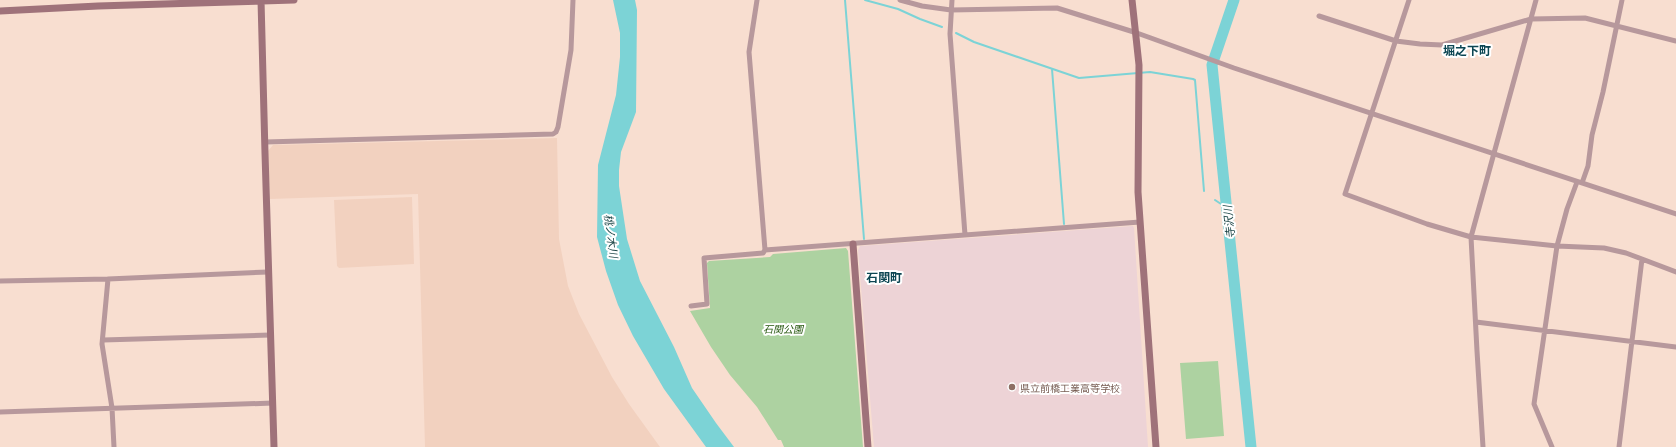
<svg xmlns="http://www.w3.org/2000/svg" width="1676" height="447" font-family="Literata,'Noto Sans JP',serif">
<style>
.built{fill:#f2d1bf}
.education{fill:#edd3d6}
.green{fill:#add2a1}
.water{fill:#7cd3d6}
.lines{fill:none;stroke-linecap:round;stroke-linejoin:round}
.stream{stroke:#7cd3d6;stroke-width:2}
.river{stroke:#7cd3d6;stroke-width:11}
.street{stroke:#b7989c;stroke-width:5}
.secondary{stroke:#9f727a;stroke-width:7}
.education-dot{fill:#8d6e63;stroke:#fff;stroke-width:1.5}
.labels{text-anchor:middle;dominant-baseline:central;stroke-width:4;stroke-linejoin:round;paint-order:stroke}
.park-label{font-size:10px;font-style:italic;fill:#24550c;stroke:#fff}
.education-label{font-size:10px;fill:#785e54;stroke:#fff;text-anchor:start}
.water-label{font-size:11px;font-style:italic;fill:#1b4445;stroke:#fff}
.quarter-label{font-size:12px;font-weight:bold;fill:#0c4653;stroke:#fff}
</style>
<rect width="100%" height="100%" fill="#f8ded0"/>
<path class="built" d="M557 138 559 239 568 286 579 314 612 377 629 404 660 447H425L418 194 270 199 268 151 273 145Z
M412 197 414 264 339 268 337 266 334 200Z"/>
<path class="education" d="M1133 226 1134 228 1148 447H874L858 250 860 246Z"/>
<path class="green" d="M846 248 848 251 863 447H784L781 440H778L757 407 730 375 711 347 690 311 710 308 707 263 709 261 770 257 773 254Z
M1218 361 1224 436 1186 439 1180 363Z"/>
<path class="water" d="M613 0H635L637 10 636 112 621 152 619 170V186L627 239 640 281 674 347 692 388 716 423 734 447H706L664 389 633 336 618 305 606 271 597 237 598 165 616 95 620 57V33Z"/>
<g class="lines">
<path class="stream" d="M845 0 864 239
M865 0 898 9 920 19 942 27
M956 33 974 42 1079 78 1150 72 1193 79 1195 80 1204 191
M1052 69 1064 224
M1215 200 1227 208"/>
<path class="river" d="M1234 0 1212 65 1251 447"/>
<path class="street" d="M757 0 749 52 765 250
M900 0 922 6 951 10 1057 8 1137 33 1234 68 1676 214
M952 0 950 34 965 235
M1409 0 1345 194 1427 224 1471 237 1557 246 1604 248 1626 253 1676 272
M1319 16 1396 41 1420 44 1442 45 1531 19 1585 18 1676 41
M265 142 553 134 556 132 558 127 571 50 573 0
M1582 183 1588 166 1592 135 1603 92 1622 0
M108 279 102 344 112 408 114 447
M0 281 108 279 268 272
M691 306 707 304 704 258 763 253 765 250 1140 222
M1476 322 1676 347
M103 340 270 335
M0 412 273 403
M1483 447 1477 351 1471 237 1536 0
M1552 447 1534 404 1557 246 1567 209 1577 182
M1619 447 1642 259"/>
<path class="secondary" d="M261 0 265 153 274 447
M1132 0 1139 65 1138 192 1156 447
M0 11 98 6 294 0
M853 244 868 447"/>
</g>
<circle class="education-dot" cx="1012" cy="387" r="4"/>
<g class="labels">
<g class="park-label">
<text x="783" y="328">石関公園</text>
</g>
<g class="education-label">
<text x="1020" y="387">県立前橋工業高等学校</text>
</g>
<g class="water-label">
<text transform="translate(1228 222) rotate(-96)">寺沢川</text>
<text transform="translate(612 236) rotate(83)">桃ノ木川</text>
</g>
<g class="quarter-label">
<text x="1467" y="50">堀之下町</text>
<text x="884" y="277">石関町</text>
</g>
</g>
</svg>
